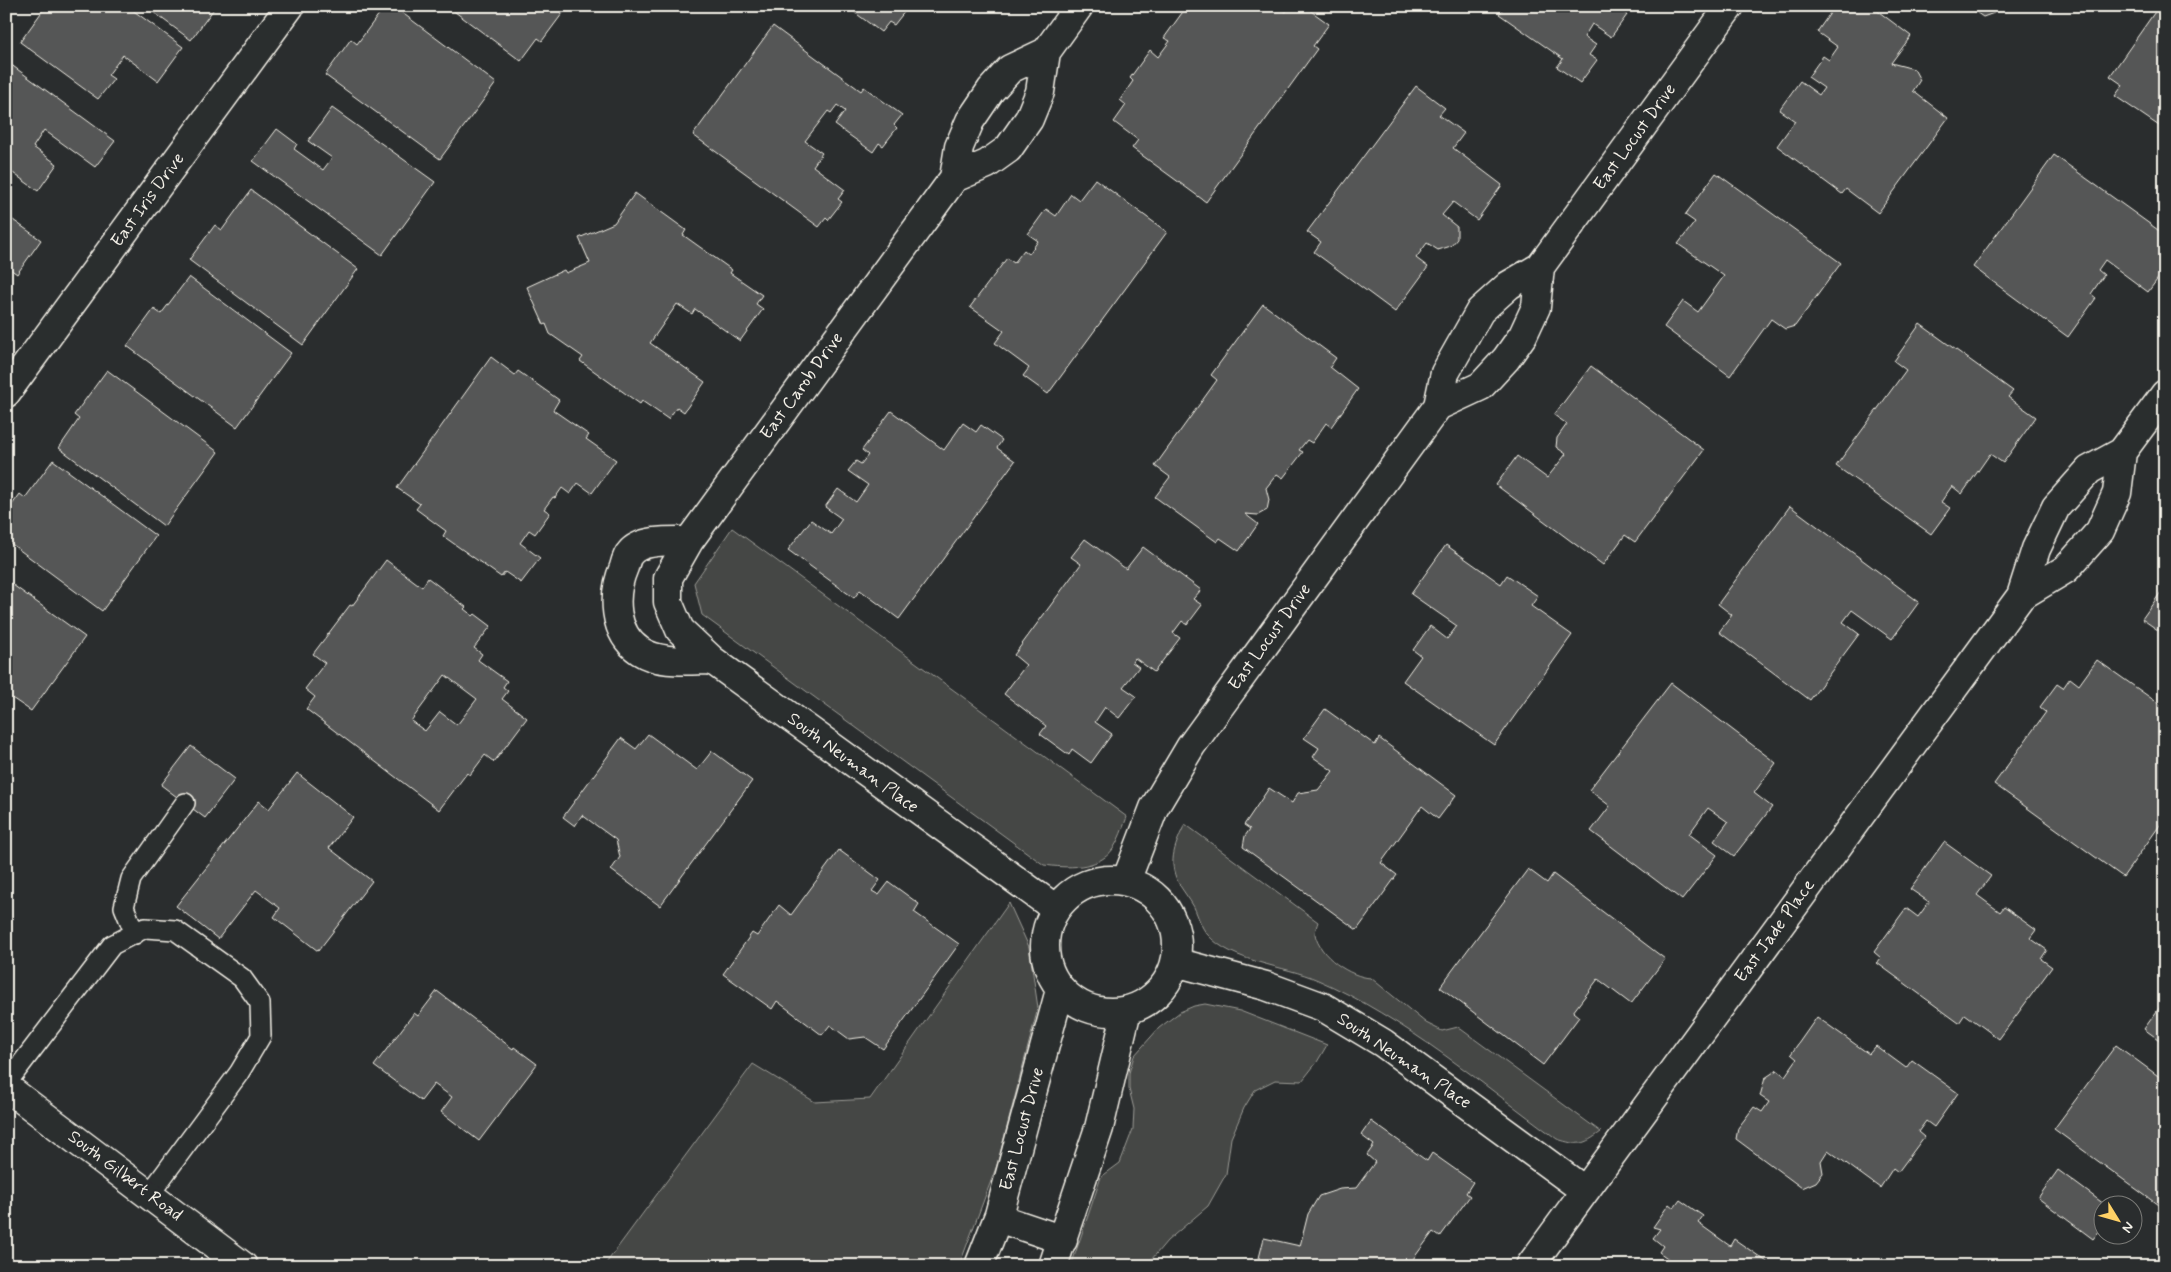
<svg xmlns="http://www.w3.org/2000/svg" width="2171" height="1272" font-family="Mynerve,sans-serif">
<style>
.green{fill:#444645;stroke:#9c9c96}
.building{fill:#555756;stroke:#f4f1e8;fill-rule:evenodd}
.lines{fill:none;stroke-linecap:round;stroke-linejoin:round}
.lane-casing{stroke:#f4f1e8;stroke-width:22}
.street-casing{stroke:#f4f1e8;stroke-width:31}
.primary-casing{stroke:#f4f1e8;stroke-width:31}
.lane{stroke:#2a2d2e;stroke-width:19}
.street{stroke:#2a2d2e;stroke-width:28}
.primary{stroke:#2a2d2e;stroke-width:28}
.labels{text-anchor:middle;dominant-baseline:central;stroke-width:4;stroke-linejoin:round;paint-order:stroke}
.street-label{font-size:18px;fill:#f4f1e8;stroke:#2a2d2e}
</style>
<rect width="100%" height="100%" fill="#2a2d2e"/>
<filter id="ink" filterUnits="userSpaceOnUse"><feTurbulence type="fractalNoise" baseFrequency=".02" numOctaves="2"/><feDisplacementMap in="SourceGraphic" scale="10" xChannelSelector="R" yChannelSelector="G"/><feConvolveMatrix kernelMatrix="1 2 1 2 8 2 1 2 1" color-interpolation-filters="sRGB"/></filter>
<g filter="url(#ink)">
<path class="green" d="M732 528 1127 817C1123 827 1119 840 1113 849 1098 870 1066 868 1044 865L702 615 694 583Z
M1185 824 1318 922C1317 925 1315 930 1315 934 1319 956 1350 977 1371 978L1426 1023 1442 1031 1458 1027 1601 1132C1583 1145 1579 1146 1557 1139 1482 1084 1403 1017 1318 980 1284 965 1232 963 1207 934 1201 927 1198 916 1194 907 1189 898 1182 890 1178 882 1167 861 1176 843 1185 824Z
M1009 903 1029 947 1038 1008 997 1165 959 1266H604L753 1064 815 1102 870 1099Z
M1205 1004 1240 1011 1327 1045 1317 1062 1302 1081 1275 1080 1255 1090 1244 1108 1231 1138 1226 1174 1208 1206 1167 1241 1146 1266H1071L1101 1177 1120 1163 1133 1129 1134 1109 1129 1089V1073L1134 1056 1159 1028 1180 1012 1194 1006Z"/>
<path class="building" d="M46 6H127L183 47 158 81 123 55 108 75 114 79 98 99 20 42Z
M145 6H216L191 40Z
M385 6H393L496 83 440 159 325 75 351 39 357 44Z
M447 6H562L565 10 542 41 538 38 521 61Z
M846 6H909L894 25 889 22 881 32Z
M1187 6H1278L1286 12 1291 6H1304L1329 24 1313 46 1317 49 1206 202 1132 148 1138 140 1114 122 1126 105 1120 100 1133 81 1130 78 1150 50 1158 57 1170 41 1164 38Z
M1505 6H1615L1627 15 1611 37 1592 24 1584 37 1596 45 1589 55 1597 60 1580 83 1557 67 1563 59 1499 14Z
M1835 6H1871L1911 36 1891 63 1914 69 1920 80 1913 91 1948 118 1878 213 1846 189 1842 194 1777 146 1795 121 1779 110 1800 81 1819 95 1824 88 1808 77 1823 56 1829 60 1838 47 1817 32Z
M1967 6H1999L1994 13 1983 17Z
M2159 6H2165V130L2115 96 2123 85 2110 76Z
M773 26 861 91 864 87 902 115 894 125 897 128 883 146 879 143 873 152 835 125 845 111 837 105 831 113 828 111 805 141 822 153 813 166 845 190 838 199 842 202 828 220 826 218 819 227 693 135Z
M6 61 115 141 95 167 44 130 33 147 57 164 38 191 6 168Z
M1416 86 1445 108 1439 115 1464 133 1453 148 1502 185 1477 220 1453 202 1442 215 1457 227V239L1451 246 1438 250 1427 243 1416 258 1428 267 1395 312 1314 252 1321 242 1307 232Z
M332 108 435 182 382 255 253 161 277 129 297 144 294 149 323 170 332 158 308 141Z
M2054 155 2165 235V269L2148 292 2105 260 2098 270 2104 275 2091 294 2096 298 2068 337 1973 267Z
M1716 173 1841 263 1795 326 1785 329 1771 319 1730 376 1664 327 1683 301 1698 312 1724 276 1678 244 1695 222 1685 215Z
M1095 179 1167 232 1048 394 1023 376 1029 368 995 343 1004 331 970 307 1007 258 1014 263 1024 250 1029 254 1038 241 1028 234 1046 209 1056 216 1071 194 1079 200Z
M251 190 358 269 303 345 189 260 215 225 222 230Z
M635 193 686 230 683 235 732 270 730 273 762 295 756 304 763 309 740 341 695 309 692 314 677 304 650 343 705 382 684 412 677 407 668 419 642 401 640 404 580 361 583 357 550 334 546 324 544 325 527 287 564 270 566 273 590 263 579 238 614 223Z
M6 215 41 240 17 274 6 266Z
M189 277 291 353 237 427 127 346 154 309 161 314Z
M1263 304 1336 358 1330 367 1358 389 1331 427 1326 423 1312 443 1307 440 1299 450 1303 452 1283 478 1277 474 1266 488 1269 500 1267 510 1258 515 1245 514 1258 524 1239 551 1220 538 1217 542 1155 497 1170 477 1155 466 1217 380 1211 375Z
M1920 324 2013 391 2008 397 2036 417 2003 463 1990 454 1962 494 1952 486 1941 502 1950 508 1931 534 1836 466 1906 370 1894 361Z
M491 357 515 375 518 371 559 400 553 410 589 435 586 439 616 460 592 493 578 483 570 494 562 488 555 498 553 497 544 509 550 513 535 534 529 530 520 543 540 558 521 583 505 572 501 577 443 536 446 531 416 509 420 504 397 488Z
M1591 366 1704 450 1635 542 1625 535 1603 565 1496 485 1517 456 1547 478 1566 454 1556 447 1557 438 1567 424 1554 415Z
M107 370 218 452 164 526 59 448 79 419 74 415Z
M891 411 944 450 963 423 976 432 981 425 1002 440 997 448 1015 461 899 619 860 590 854 598 788 550 811 520 831 534 842 519 825 507 838 489 856 502 868 485 848 471 856 461 861 464 868 455 862 450Z
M53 460 156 536 102 611 6 540V513L20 494 25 498Z
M1790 506 1919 602 1892 639 1852 610 1843 622 1859 634 1810 700 1719 632 1732 615 1718 604Z
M1085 539 1126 569 1143 547 1201 590 1193 599 1202 605 1187 625 1182 621 1173 633 1180 638 1154 672 1135 658 1132 662 1139 667 1123 687 1136 696 1119 718 1105 707 1095 722 1112 734 1091 763 1072 749 1069 755 1040 734 1046 726 1004 694 1026 665 1014 655 1081 564 1071 557Z
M1446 545 1501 584 1507 575 1538 596 1531 606 1572 635 1494 745 1403 681 1421 656 1413 650 1430 626 1447 639 1457 626 1411 594Z
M386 560 422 587 428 578 466 607 464 609 473 616 475 614 491 626 474 648 482 654 478 660 507 681 503 687 508 691 502 699 527 718 494 762 485 755 470 775 467 773 439 810 306 709 315 697 305 689 325 663 313 654 350 605 352 606ZM445 675 477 699 457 725 440 712 425 731 411 721Z
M6 580 85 637 31 711 6 694Z
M2161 592 2165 595V635L2142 619Z
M2097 660 2165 708V818L2123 877 1994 784 2046 712 2040 707 2057 684 2063 688 2070 678 2079 685Z
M1671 683 1776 763 1754 793 1772 807 1734 856 1714 841 1728 822 1708 808 1689 834 1717 855 1682 900 1591 831 1610 806 1589 790Z
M1325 709 1375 745 1379 738 1456 795 1438 819 1422 806 1381 863 1397 875 1357 930 1243 847 1245 836 1250 829 1244 825 1269 788 1292 803 1298 793 1318 790 1333 771 1313 757 1319 748 1304 738Z
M648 734 697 770 712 751 752 781 660 906 611 870 620 857 616 840 582 815 575 826 563 817 621 738 636 749Z
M191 746 235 779 205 818 161 785Z
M297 773 353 817 329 848 372 881 318 951 274 917 280 908 256 890 218 939 176 906 259 801 269 809Z
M1944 842 1991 876 1977 895 2000 912 2004 907 2036 930 2030 938 2047 950 2041 959 2052 967 1999 1039 1965 1014 1959 1023 1877 963 1881 958 1874 952 1906 908 1918 917 1929 902 1910 889Z
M839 850 880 880 872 891 879 895 889 882 919 904 914 912 959 944 883 1049 865 1037 849 1039 830 1025 822 1035 777 1001 772 1009 723 974 752 933 757 936 779 905 791 915Z
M1528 869 1547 883 1553 874 1665 959 1631 1004 1598 979 1573 1012 1579 1017 1543 1065 1440 987Z
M437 991 513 1049 514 1047 537 1064 479 1141 441 1112 452 1097 434 1084 421 1101 374 1066 414 1013 418 1016Z
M2165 1000V1044L2144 1029Z
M1817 1017 1869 1054 1876 1046 1906 1068 1912 1060 1958 1093 1934 1127 1926 1121 1918 1132 1924 1137 1898 1172 1893 1168 1880 1188 1828 1150 1821 1161 1823 1173 1816 1182 1802 1188 1736 1139 1738 1128 1754 1107 1762 1112 1769 1102 1760 1096 1765 1078 1777 1070 1785 1076 1797 1059 1791 1054Z
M2116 1045 2165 1081V1210L2054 1129Z
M1371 1121 1427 1161 1432 1153 1473 1182 1466 1193 1470 1196 1440 1237 1433 1232 1408 1266H1257L1264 1238 1300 1246 1308 1214 1319 1196 1340 1189 1356 1188 1375 1162 1367 1155 1374 1145 1361 1135Z
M2058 1170 2104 1204V1225L2093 1239 2038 1198Z
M1680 1200 1703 1216 1698 1223 1730 1246 1734 1239 1773 1266H1678L1659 1252 1663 1246 1653 1238 1660 1229 1653 1227 1669 1204 1674 1208Z"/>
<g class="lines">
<g class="lane-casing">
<path id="lane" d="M135 934 124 907 131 879 185 803
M6 1084 112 945 145 928 175 930 242 978 260 1003 261 1036 239 1073 149 1195"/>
</g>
<g class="street-casing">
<path id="street" d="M1046 52 1010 69 991 90 970 121 959 147 954 178 689 541 668 578V602L680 630 712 660 1056 909
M954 178 987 164 1008 149 1029 119 1040 92 1046 52 1079 6
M6 393 290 6
M1438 406 1481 386 1506 359 1523 335 1536 307 1540 267
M689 541C672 541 641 539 630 553 627 556 625 563 624 567 612 595 613 633 640 651 660 664 689 660 712 660
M2021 596 2066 569 2100 531 2117 493 2122 452
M1045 946a66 66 0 1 1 132 0a66 66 0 1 1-132 0Z
M1126 881 1154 808 1191 746 1438 406 1445 373 1480 311 1509 285 1540 267 1730 6
M1175 962 1266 986 1323 1007 1383 1043 1584 1190
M998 1218 1063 1240
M979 1266 999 1215 1060 990
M1053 1266 1099 1128 1127 1010
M1530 1266 2021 596 2036 549 2056 507 2089 470 2122 452 2165 394"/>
</g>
<g class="primary-casing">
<path id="primary" d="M6 1087 243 1266"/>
</g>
<use href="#lane" class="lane"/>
<use href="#street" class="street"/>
<use href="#primary" class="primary"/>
</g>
</g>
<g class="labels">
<g class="street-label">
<text transform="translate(1635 137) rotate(-54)">East Locust Drive</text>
<text transform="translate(148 200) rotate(-54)">East Iris Drive</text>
<text transform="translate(802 386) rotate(-54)">East Carob Drive</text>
<text transform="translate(1270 637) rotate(-54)">East Locust Drive</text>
<text transform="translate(853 763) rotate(36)">South Neuman Place</text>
<text transform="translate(1775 931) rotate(-54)">East Jade Place</text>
<text transform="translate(1404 1061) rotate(34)">South Neuman Place</text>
<text transform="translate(1022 1129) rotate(-75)">East Locust Drive</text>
<text transform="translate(125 1176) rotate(37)">South Gilbert Road</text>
</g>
</g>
<rect width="2171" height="1272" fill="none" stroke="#2a2d2e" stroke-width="25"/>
<rect x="12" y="12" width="2146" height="1247" fill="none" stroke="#f4f1e8" stroke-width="2" filter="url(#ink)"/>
<g transform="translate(2118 1220) rotate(127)"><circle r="24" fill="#2a2d2e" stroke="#7b7b78"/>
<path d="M0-4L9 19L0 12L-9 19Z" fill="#ffd166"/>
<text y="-8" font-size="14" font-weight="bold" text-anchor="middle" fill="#f4f1e8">N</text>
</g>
</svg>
